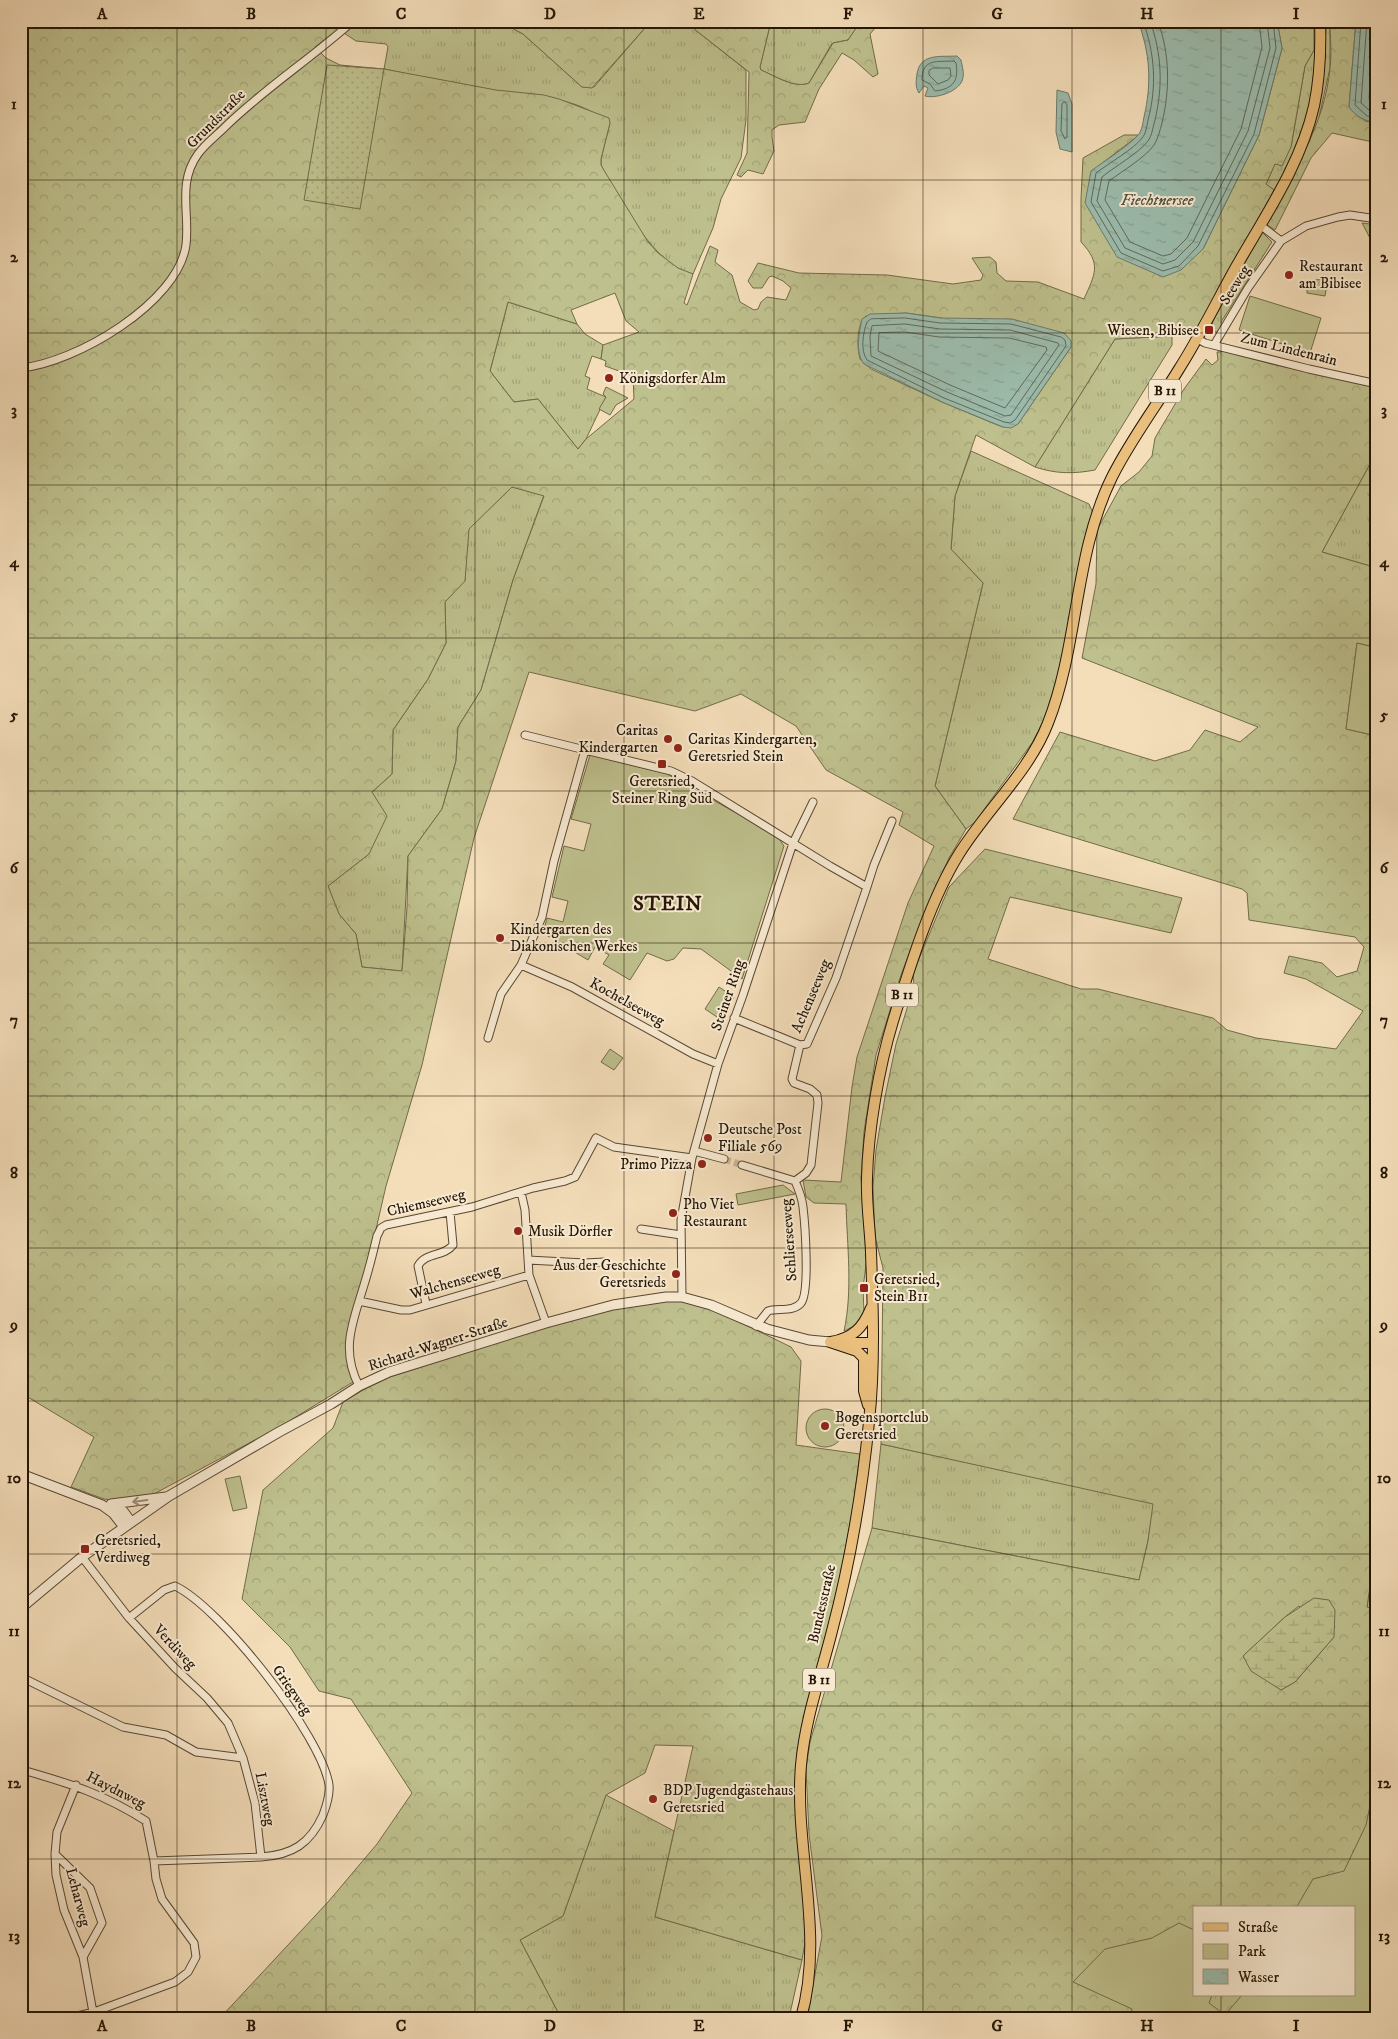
<svg xmlns="http://www.w3.org/2000/svg" width="1398" height="2039" font-family="'IM FELL DW Pica',serif">
<style>
.grass{fill:url(#grass-tufts);stroke:#716b4a}
.forest{fill:url(#forest-crowns);stroke:#716b4a;fill-rule:evenodd}
.wetland{fill:url(#wetland-marsh);stroke:#716b4a}
.park{fill:#bec08d;stroke:#716b4a}
.garden{fill:url(#garden-dots);stroke:#716b4a}
.water{fill:url(#water-ripples);stroke:#6c7a6a}
.lines{fill:none;stroke-linecap:round;stroke-linejoin:round}
.shore{stroke:#60695a;stroke-width:1}
.minor-tunnel{stroke:#cab696;stroke-width:7;stroke-dasharray:7 3.5;stroke-linecap:butt}
.minor-casing{stroke:#584833;stroke-width:9}
.tertiary-casing{stroke:#584833;stroke-width:11}
.primary-casing{stroke:#241606;stroke-width:12}
.minor{stroke:#f8ead2;stroke-width:7}
.tertiary{stroke:#f8ead2;stroke-width:9}
.primary{stroke:#eabf7d;stroke-width:10}
.oneway{stroke:#998b76}
.grid{fill:none;stroke:#241606;stroke-width:1;stroke-opacity:0.55}
.poi-dot{fill:#8f2418;stroke:#f8ead2;stroke-width:2}
.labels{text-anchor:middle;dominant-baseline:central;stroke-width:4;stroke-linejoin:round;paint-order:stroke}
.shield{fill:#f8ead2;stroke:#645643;stroke-width:1}
.shield-label{font-size:14px;font-weight:bold;fill:#241606}
.street-label{font-size:15px;fill:#241606;stroke:#f8ead2}
.poi-label{font-size:15px;fill:#241606;stroke:#f8ead2;text-anchor:start}
.water-label{font-size:16px;font-style:italic;fill:#4e5040;stroke:#f8ead2}
.district-label{font-size:20px;font-weight:bold;letter-spacing:1px;fill:#241606;stroke:#f8ead2}
.neatline{fill:none;stroke:#241606;stroke-width:2}
.grid-label{font-size:16px;text-anchor:middle;font-weight:bold;fill:#241606}
</style>
<defs>
<pattern id="grass-tufts" width="24" height="20" patternUnits="userSpaceOnUse" patternTransform="scale(1.25)"><rect width="24" height="20" fill="#bec08d"/><path d="M3 7l-1-3M5 7V3M7 7l1-3M15 17l-1-3M17 17v-4M19 17l1-3" fill="none" stroke="#a3a478"/></pattern>
<pattern id="forest-crowns" width="20" height="18" patternUnits="userSpaceOnUse" patternTransform="scale(1.25)"><rect width="20" height="18" fill="#bec08d"/><path d="M2 6a3 3 0 1 1 6 0M12 15a3 3 0 1 1 6 0" fill="none" stroke="#a3a478"/></pattern>
<pattern id="wetland-marsh" width="20" height="14" patternUnits="userSpaceOnUse" patternTransform="scale(1.25)"><rect width="20" height="14" fill="#bec08d"/><path d="M1 5h8M5 5V1M11 12h8M15 12V8" fill="none" stroke="#a3a478"/></pattern>
<pattern id="garden-dots" width="8" height="8" patternUnits="userSpaceOnUse" patternTransform="scale(1.25)"><rect width="8" height="8" fill="#bec08d"/><path d="M2 2h.1M6 6h.1" fill="none" stroke="#a3a478" stroke-width="1.8" stroke-linecap="round"/></pattern>
<pattern id="water-ripples" width="26" height="14" patternUnits="userSpaceOnUse" patternTransform="scale(1.25)"><rect width="26" height="14" fill="#9cbcad"/><path d="M2 4q2-2 4 0t4 0M15 11q2-2 4 0t4 0" fill="none" stroke="#86a193"/></pattern>
</defs>
<rect width="100%" height="100%" fill="#f4deba"/>
<filter id="stains"><feTurbulence type="fractalNoise" baseFrequency=".004" numOctaves="4"/><feColorMatrix values="0 0 0 0 .2 0 0 0 0 .09 0 0 0 0 .02 0 0 0 .5 -.17"/></filter>
<radialGradient id="worn" r=".72"><stop offset=".6" stop-color="#630" stop-opacity="0"/><stop offset="1" stop-color="#630" stop-opacity=".3"/></radialGradient>
<path class="grass" d="M357 21H499L523 34 582 87H594L651 21H684L746 70V120L741 158 721 199 713 228 693 274C656 268 617 197 601 165V159L610 123C572 95 537 97 493 90 457 84 420 77 384 69L388 47 386 44 356 41 344 33Z
M771 21H861L848 40 833 43 831 45 809 83C795 89 775 76 761 70L760 67Z
M1314 21H1330V68L1318 122 1266 224 1263 233 1272 242 1221 322 1223 324 1217 332H1214L1211 331 1213 320 1261 234 1274 190 1266 184 1275 164 1291 147 1305 66 1314 50Z
M508 302 577 324 585 334 603 345 601 359 592 356 585 376 590 378 587 389 606 397 586 439 578 449 538 399 514 402 490 371Z
M1172 336V345L1095 470C1074 474 1056 474 1035 467L1115 339Z
M971 451 1089 504 1093 513 1062 664 1044 720 1032 743 975 822 966 829 935 786 983 583 951 549 955 496Z
M1377 451V568L1322 552Z
M512 487 544 495 513 580 481 690 458 727 456 761 442 809 408 856 402 971 362 967 356 934 339 914 328 886 369 854 372 792 392 774 393 730 428 679 446 643 445 602 465 580 468 529Z
M881 1444 1154 1503 1148 1541 1139 1580 872 1528Z
M1377 1571V1610L1367 1608 1369 1593Z
M606 1795 674 1831 655 1917 802 1960 789 2018H561L520 1940 563 1916Z"/>
<path class="forest" d="M21 21H349L315 47 326 58 340 65 384 69 496 90 544 95 559 99 609 118 610 123 601 159V165L605 172 648 242 658 253 678 268 693 274 684 303 687 305 710 246 718 250 715 262 732 275 740 302 754 310 758 309 761 302 767 297 786 300 791 288 783 281 772 276 769 277 762 288H753L748 281 758 263 799 273 887 275 953 284 981 280 983 275 972 258 990 257 996 262 997 273 1006 281 1038 282 1084 299C1095 274 1102 264 1081 242V199L1083 158 1124 135H1139L1092 171 1203 249 1259 135 1282 48 1277 21H1314V50L1305 66 1291 147 1282 166 1275 164 1266 184 1274 190 1197 328 1172 336 1115 339 1035 467 976 435 955 496 951 549 983 583 935 786 966 829 949 858 926 909 901 975 876 1055 864 1132 861 1179 868 1250 863 1288 864 1313 856 1325 844 1331C853 1290 847 1245 846 1204L814 1203 806 1197 803 1180 841 1182 852 1087 857 1057 908 903 934 846 899 825 903 812 826 770 796 726 741 694 695 711 529 672 474 838 422 1065 386 1186 347 1355 353 1382 281 1426 152 1495 124 1502 104 1499 71 1487 94 1437 21 1393ZM615 293 626 321 639 332 603 345 601 359 606 361 605 366 633 376 634 399 586 439 578 449 538 399 514 402 490 371 508 302 577 324 571 310ZM906 313 941 318 1071 347 1018 424 1003 427 995 424 942 402 871 369 860 359C857 348 856 324 866 316ZM512 487 544 496 513 580 481 690 458 727 456 761 442 809 408 856 407 908 402 971 362 967 356 934 339 914 328 886 369 854 387 816 372 792 392 774 393 730 428 679 446 643 445 602 465 581 469 529Z
M499 21H651L592 88 582 87 523 34Z
M684 21H771L760 67 761 70C775 76 795 89 809 83L833 43 848 40 861 21H881L870 34 878 74 873 77 854 60 842 53 819 89 805 122 779 125 772 130V137L774 151 763 174 748 170 741 177 737 175 747 153 749 72Z
M1330 21H1356L1349 107 1365 121 1377 123V143L1332 133 1311 158 1275 230 1266 224C1292 174 1325 125 1330 68 1332 52 1330 36 1330 21Z
M1362 223 1377 225V242L1371 240Z
M1230 351 1272 364 1377 387V451L1322 552 1377 568V648L1357 643 1346 729 1377 736V1571L1369 1593 1367 1607 1377 1610V1900L1301 1908H1194V1995H1354L1377 2018H807L822 1936 809 1834 806 1769 810 1742 872 1528 1139 1580 1148 1541 1153 1504 881 1444 883 1268 875 1237 873 1187 876 1150 885 1097 896 1044 914 986 913 973 949 887 985 849 1182 898 1171 933 1010 897 988 959 1081 989H1098L1213 1018 1227 1030 1256 1038 1336 1049 1363 1011 1306 979 1284 973 1289 956 1322 963 1337 977 1357 971 1364 947 1355 937 1249 920 1247 893 1242 889 1013 819 1060 732 1155 761 1190 750 1205 730 1240 742 1258 727 1082 658 1096 584 1097 530 1121 486 1139 472 1152 456 1155 438 1184 389 1206 359 1212 365 1218 360 1217 352ZM1299 1606 1334 1637 1295 1682 1281 1690 1243 1656 1285 1617Z
M682 1299 711 1308 791 1347 801 1361 796 1445 860 1454 850 1530 831 1625 802 1740 807 1931 802 1960 655 1917 693 1746 655 1745 645 1773 606 1795 563 1916 520 1940 561 2018H220L328 1902 377 1844 412 1793 351 1699 319 1691 290 1647 242 1599 263 1490 333 1428 343 1402 365 1389 390 1377 550 1326 620 1307 665 1300Z"/>
<path class="wetland" d="M1314 1598 1329 1600 1335 1610 1334 1637 1295 1682 1281 1690 1251 1671 1243 1656 1285 1617Z"/>
<path class="park" d="M1328 279 1325 296 1307 293V284L1314 280Z
M1250 296 1321 318 1310 353 1239 330Z
M606 387 628 398 616 405 610 415 599 409 606 397 603 394Z
M1357 643 1377 648V736L1346 729Z
M590 755 667 774 777 836 784 846 742 979 701 949 683 948 674 959 667 961 647 953 630 980 603 964 609 955 595 947 588 960 543 933 547 918 563 922 568 901 552 897 564 846 584 851 591 824 571 819Z
M719 987 734 997 720 1019 705 1009Z
M610 1049 623 1058 614 1070 601 1062Z
M783 1185 795 1194 738 1205 736 1194Z
M806 1428a19 19 0 1 1 38 0a19 19 0 1 1-38 0Z
M240 1476 247 1508 233 1511 225 1479Z
M1377 1772V2018H1130L1132 2009 1073 1982 1105 1949 1152 1938 1179 1923 1194 1930V1995H1212L1209 2003 1225 2015 1242 1995H1354V1908H1296L1313 1879 1344 1871 1366 1825Z"/>
<path class="garden" d="M327 65 384 69 360 209 304 200Z"/>
<path class="water" d="M1138 21H1277L1282 48 1259 135 1203 249 1181 270 1163 277 1117 257 1085 203 1091 171C1103 162 1130 145 1138 135 1142 131 1143 122 1144 117 1152 83 1150 53 1138 21Z
M1356 21H1377V123C1365 121 1356 117 1349 107Z
M957 56 961 60C962 66 965 74 962 81 957 92 936 99 925 96L928 88 924 86 919 93C915 87 916 81 917 74 920 53 940 57 957 56Z
M1057 90 1068 93 1072 104V152L1060 149 1056 132Z
M906 313 941 318 1012 319 1064 333 1071 341V347L1018 424 1011 428 1003 427 942 402 864 364C855 352 859 334 862 319L870 314Z"/>
<g class="lines">
<path class="shore" d="M1143 21C1155 54 1157 86 1148 120 1147 125 1146 134 1142 138 1135 148 1108 164 1096 173L1091 202 1121 253 1163 271 1179 266 1198 246 1254 134 1276 48 1273 21
M1150 21C1162 54 1163 86 1155 120 1153 126 1152 136 1148 141 1139 153 1114 167 1102 177L1097 201 1125 248 1163 264 1175 260 1193 242 1248 131 1270 48 1267 21
M1158 21C1170 55 1170 89 1162 123 1160 130 1158 139 1154 145 1146 157 1121 172 1109 181L1105 200 1130 242 1163 256 1171 254 1187 238 1241 129 1262 47 1259 21
M1361 21 1355 105 1367 116 1377 118
M1367 21 1361 103 1369 110 1377 112
M1375 21 1369 99 1377 104
M954 61 956 63C959 81 953 89 935 91L930 84 922 80C922 58 937 62 954 61Z
M933 68H950L951 76 948 80 938 84 929 75V71Z
M1065 102 1067 105V137L1065 139 1061 131 1062 104Z
M905 318 940 323 1011 324 1061 337 1065 340 1066 346 1015 420 1010 423 1004 422 944 398 867 360C860 350 863 333 867 322L871 319Z
M905 324 940 329 1010 330 1058 343 1059 345 1011 415 1005 416 947 392 871 356 870 336 872 326Z
M905 332 939 337 1009 338 1046 347 1047 350 1005 408 950 385 878 351 879 333Z"/>
<path class="minor-tunnel" d="M724 1159 742 1165"/>
<g class="minor-casing">
<path id="minor" d="M1260 225 1281 241
M1196 338 1205 343 1309 369 1377 384
M1214 345 1248 288 1281 241 1306 226 1338 217 1350 215 1377 219
M21 368C75 363 178 303 186 245 190 213 177 183 198 154 205 144 216 136 225 127 265 88 312 58 353 21
M525 735 585 750
M867 887 874 865 892 821
M521 965 572 987 693 1054 718 1064
M488 1038 501 994 521 965 542 917 554 861 585 750 671 771 692 781 830 866 867 887 836 978 807 1044 800 1045 734 1018
M694 1151 724 1159
M742 1165 795 1181
M795 1181 806 1173 811 1165 818 1103 817 1095 810 1089 794 1083 792 1079 800 1045
M521 1192 525 1210 529 1275 546 1323
M641 1229 681 1235
M528 1260 585 1263 605 1262
M682 1297 681 1220 692 1158 718 1064 743 995 793 843 813 802
M359 1301 401 1310H410L529 1275
M426 1304 418 1266C425 1252 444 1257 453 1245L450 1212
M756 1326 768 1311C778 1308 794 1312 801 1303 810 1292 805 1224 803 1207 802 1198 799 1190 795 1181
M359 1386C340 1349 353 1322 364 1285 369 1269 373 1253 377 1236L381 1228 386 1225 472 1207 533 1188 565 1181 575 1177 596 1138 614 1147 692 1158
M82 1557 129 1618 175 1668 207 1698 228 1723 243 1758
M129 1618 164 1590 175 1586C220 1607 322 1736 329 1785 330 1794 326 1807 323 1815 310 1844 292 1855 261 1857
M21 1677 123 1727 166 1735 196 1752 243 1758 255 1803 261 1857 154 1861
M21 1772 26 1771C72 1784 105 1795 146 1821L154 1861 156 1879 162 1899 194 1943 196 1957 188 1972 175 1982 94 2012 69 2018
M76 1785 57 1832 55 1854 56 1875 64 1910 83 1957 94 2018
M55 1854 90 1888 102 1923 83 1957"/>
</g>
<g class="tertiary-casing">
<path id="tertiary" d="M21 1474 102 1505 113 1513 124 1527
M111 1504 166 1497
M112 1504 123 1511 131 1522
M21 1608 82 1557 169 1496 279 1432 331 1404 359 1386 389 1372 546 1323 613 1305 666 1297H682L711 1305 767 1329 809 1340 830 1342"/>
</g>
<g class="primary-casing">
<path id="primary" d="M830 1342 857 1351 864 1358V1391L868 1405
M831 1342C853 1338 863 1328 871 1308
M846 1343H873
M801 2018C825 1934 794 1849 801 1765 805 1719 821 1675 832 1631 850 1563 862 1492 869 1422 875 1366 873 1309 871 1252 870 1228 866 1203 867 1178 868 1131 879 1067 893 1021 909 970 930 900 959 854 987 809 1029 772 1048 723 1079 644 1074 554 1112 477 1131 439 1157 405 1179 369 1200 336 1217 301 1236 267 1265 216 1301 164 1314 106 1320 78 1321 50 1320 21"/>
</g>
<use href="#minor" class="minor"/>
<use href="#tertiary" class="tertiary"/>
<use href="#primary" class="primary"/>
</g>
<defs><path id="oneway-shaft" d="M-6 0H5M1.5-3L5.5 0L1.5 3" fill="none" stroke-width="1.6" stroke-linecap="round" stroke-linejoin="round" transform="scale(1.25)"/></defs>
<use class="oneway" href="#oneway-shaft" transform="translate(140 1501) rotate(172)"/>
<path class="grid" d="M177 21V2018M326 21V2018M475 21V2018M624 21V2018M774 21V2018M923 21V2018M1072 21V2018M1221 21V1908M21 180H1377M21 333H1377M21 485H1377M21 638H1377M21 791H1377M21 943H1377M21 1096H1377M21 1248H1377M21 1401H1377M21 1554H1377M21 1706H1377M21 1859H1377M1221 1995V2018"/>
<g class="poi-dot">
<circle cx="1289" cy="275" r="5"/>
<rect x="1204" y="325" width="10" height="10" rx="2.5"/>
<circle cx="609" cy="378" r="5"/>
<circle cx="668" cy="739" r="5"/>
<circle cx="678" cy="748" r="5"/>
<rect x="657" y="759" width="10" height="10" rx="2.5"/>
<circle cx="500" cy="938" r="5"/>
<circle cx="708" cy="1138" r="5"/>
<circle cx="702" cy="1164" r="5"/>
<circle cx="673" cy="1213" r="5"/>
<circle cx="518" cy="1231" r="5"/>
<circle cx="676" cy="1274" r="5"/>
<rect x="859" y="1283" width="10" height="10" rx="2.5"/>
<circle cx="825" cy="1426" r="5"/>
<rect x="80" y="1544" width="10" height="10" rx="2.5"/>
<circle cx="653" cy="1799" r="5"/>
</g>
<g class="labels">
<g class="shield">
<rect x="1149" y="379.5" width="32" height="23" rx="4"/>
<rect x="886" y="983.5" width="32" height="23" rx="4"/>
<rect x="803" y="1668.5" width="32" height="23" rx="4"/>
</g>
<g class="shield-label">
<text x="1165" y="391">B 11</text>
<text x="902" y="995">B 11</text>
<text x="819" y="1680">B 11</text>
</g>
<g class="street-label">
<text transform="translate(216 119) rotate(-45)">Grundstraße</text>
<text transform="translate(1235 285) rotate(-58)">Seeweg</text>
<text transform="translate(1289 349) rotate(14)">Zum Lindenrain</text>
<text transform="translate(728 995) rotate(-71)">Steiner Ring</text>
<text transform="translate(811 996) rotate(-67)">Achenseeweg</text>
<text transform="translate(627 1002) rotate(29)">Kochelseeweg</text>
<text transform="translate(426 1203) rotate(-13)">Chiemseeweg</text>
<text transform="translate(789 1240) rotate(-94)">Schlierseeweg</text>
<text transform="translate(455 1282) rotate(-16)">Walchenseeweg</text>
<text transform="translate(438 1344) rotate(-18)">Richard-Wagner-Straße</text>
<text transform="translate(822 1604) rotate(-77)">Bundesstraße</text>
<text transform="translate(175 1647) rotate(47)">Verdiweg</text>
<text transform="translate(292 1690) rotate(55)">Griegweg</text>
<text transform="translate(116 1790) rotate(27)">Haydnweg</text>
<text transform="translate(265 1799) rotate(79)">Lisztweg</text>
<text transform="translate(78 1897) rotate(75)">Leharweg</text>
</g>
<g class="poi-label">
<text x="1299" y="266">Restaurant<tspan x="1299" dy="17">am Bibisee</tspan></text>
<text x="1199" y="330" text-anchor="end">Wiesen, Bibisee</text>
<text x="619" y="378">Königsdorfer Alm</text>
<text x="658" y="730" text-anchor="end">Caritas<tspan x="658" dy="17">Kindergarten</tspan></text>
<text x="688" y="739">Caritas Kindergarten,<tspan x="688" dy="17">Geretsried Stein</tspan></text>
<text x="662" y="781" text-anchor="middle">Geretsried,<tspan x="662" dy="17">Steiner Ring Süd</tspan></text>
<text x="510" y="929">Kindergarten des<tspan x="510" dy="17">Diakonischen Werkes</tspan></text>
<text x="718" y="1129">Deutsche Post<tspan x="718" dy="17">Filiale 569</tspan></text>
<text x="692" y="1164" text-anchor="end">Primo Pizza</text>
<text x="683" y="1204">Pho Viet<tspan x="683" dy="17">Restaurant</tspan></text>
<text x="528" y="1231">Musik Dörfler</text>
<text x="666" y="1265" text-anchor="end">Aus der Geschichte<tspan x="666" dy="17">Geretsrieds</tspan></text>
<text x="874" y="1279">Geretsried,<tspan x="874" dy="17">Stein B11</tspan></text>
<text x="835" y="1417">Bogensportclub<tspan x="835" dy="17">Geretsried</tspan></text>
<text x="95" y="1540">Geretsried,<tspan x="95" dy="17">Verdiweg</tspan></text>
<text x="663" y="1790">BDP Jugendgästehaus<tspan x="663" dy="17">Geretsried</tspan></text>
</g>
<g class="water-label">
<text x="1157" y="200">Fiechtnersee</text>
</g>
<g class="district-label">
<text x="668" y="904">STEIN</text>
</g>
</g>
<rect width="1398" height="2039" fill="none" stroke="#f4deba" stroke-width="55"/>
<rect x="1193" y="1906" width="162" height="90" fill="#f8ead2" stroke="#a39580"/>
<rect x="1203" y="1923" width="25" height="8" fill="#eabf7d" stroke="#a39580"/>
<text x="1238" y="1932" font-size="15" fill="#241606">Straße</text>
<rect x="1203" y="1944" width="25" height="15" fill="#bec08d" stroke="#a39580"/>
<text x="1238" y="1956" font-size="15" fill="#241606">Park</text>
<rect x="1203" y="1969" width="25" height="15" fill="url(#water-ripples)" stroke="#a39580"/>
<text x="1238" y="1982" font-size="15" fill="#241606">Wasser</text>
<rect x="28" y="28" width="1342" height="1984" class="neatline"/>
<g class="grid-label">
<text x="102" y="19">A</text>
<text x="251" y="19">B</text>
<text x="401" y="19">C</text>
<text x="550" y="19">D</text>
<text x="699" y="19">E</text>
<text x="848" y="19">F</text>
<text x="997" y="19">G</text>
<text x="1147" y="19">H</text>
<text x="1296" y="19">I</text>
<text x="14" y="109">1</text>
<text x="1384" y="109">1</text>
<text x="14" y="262">2</text>
<text x="1384" y="262">2</text>
<text x="14" y="415">3</text>
<text x="1384" y="415">3</text>
<text x="14" y="567">4</text>
<text x="1384" y="567">4</text>
<text x="14" y="720">5</text>
<text x="1384" y="720">5</text>
<text x="14" y="873">6</text>
<text x="1384" y="873">6</text>
<text x="14" y="1025">7</text>
<text x="1384" y="1025">7</text>
<text x="14" y="1178">8</text>
<text x="1384" y="1178">8</text>
<text x="14" y="1330">9</text>
<text x="1384" y="1330">9</text>
<text x="14" y="1483">10</text>
<text x="1384" y="1483">10</text>
<text x="14" y="1636">11</text>
<text x="1384" y="1636">11</text>
<text x="14" y="1788">12</text>
<text x="1384" y="1788">12</text>
<text x="14" y="1941">13</text>
<text x="1384" y="1941">13</text>
<text x="102" y="2031">A</text>
<text x="251" y="2031">B</text>
<text x="401" y="2031">C</text>
<text x="550" y="2031">D</text>
<text x="699" y="2031">E</text>
<text x="848" y="2031">F</text>
<text x="997" y="2031">G</text>
<text x="1147" y="2031">H</text>
<text x="1296" y="2031">I</text>
</g>
<rect width="100%" height="100%" filter="url(#stains)"/>
<rect width="100%" height="100%" fill="url(#worn)"/>
</svg>
